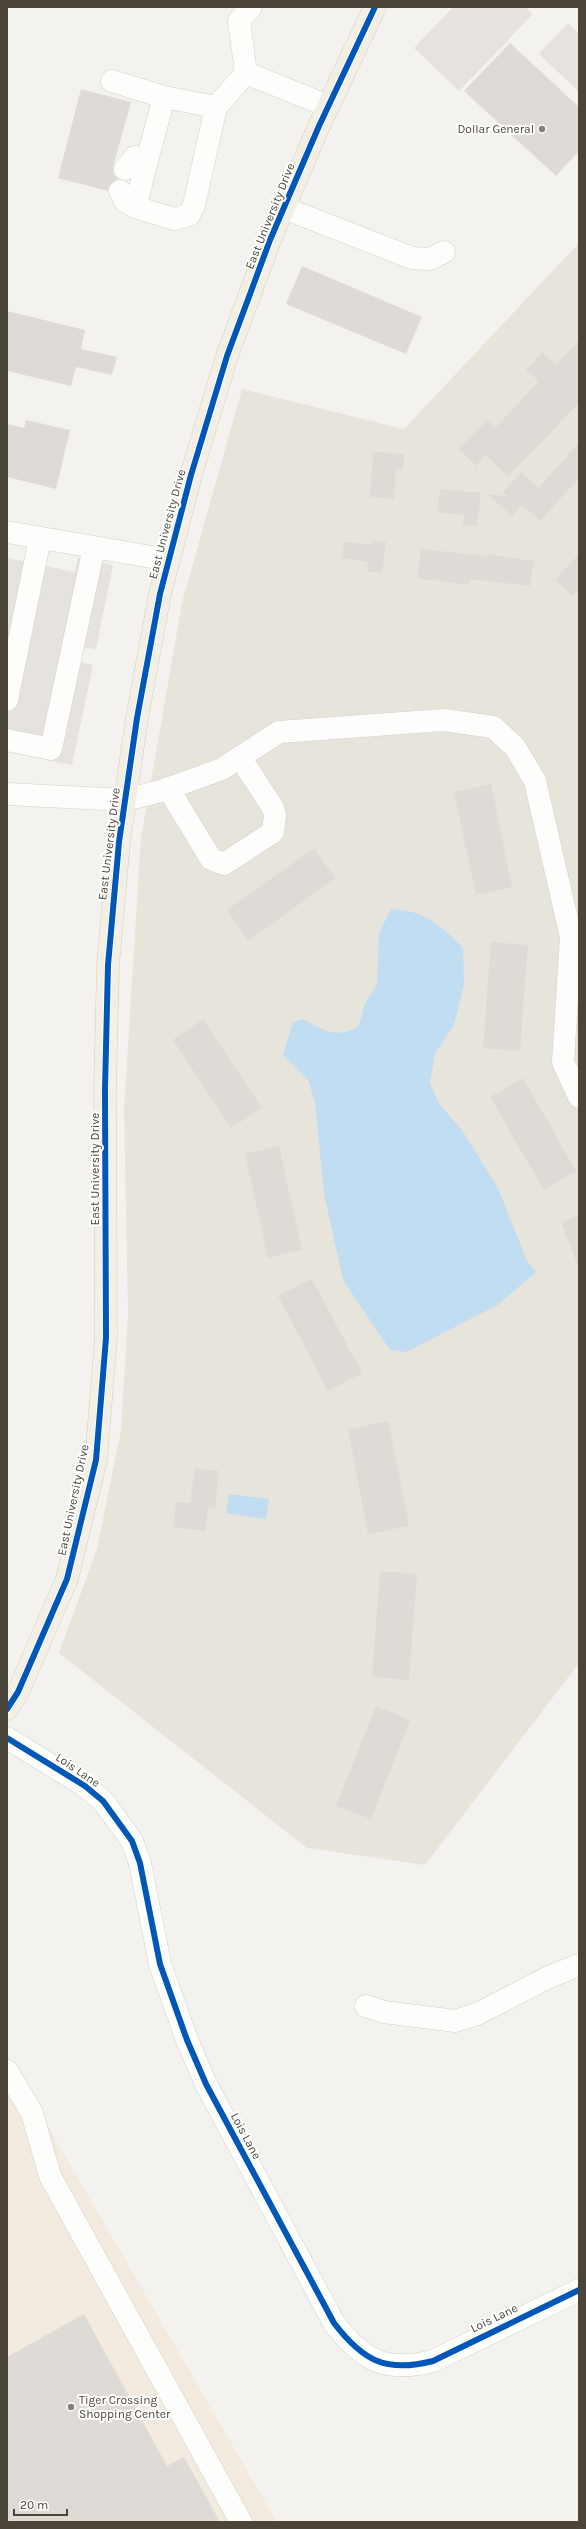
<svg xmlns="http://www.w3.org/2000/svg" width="586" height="2529" font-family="Karla,sans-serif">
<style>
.residential{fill:#e7e4dc}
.commercial{fill:#f3ebdf}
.parking{fill:#e6e3df}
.water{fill:#c0ddf1}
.building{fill:#dedbd6}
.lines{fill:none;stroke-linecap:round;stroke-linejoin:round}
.minor-casing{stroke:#d2d0cb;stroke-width:23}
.major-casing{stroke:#d6cebb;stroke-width:23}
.minor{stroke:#fdfdfc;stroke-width:22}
.major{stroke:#f2efe6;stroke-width:22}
.cycleway-casing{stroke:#fff;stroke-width:8}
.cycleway{stroke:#0057b8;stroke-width:6}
.poi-dot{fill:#868178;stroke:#fff;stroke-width:1.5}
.labels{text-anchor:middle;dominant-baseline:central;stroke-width:4;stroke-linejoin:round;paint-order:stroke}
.poi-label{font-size:12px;fill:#4b4439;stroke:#fff;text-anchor:end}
.street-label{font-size:12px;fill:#4b4439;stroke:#fff}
</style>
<rect width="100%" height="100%" fill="#f4f2ee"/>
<path class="residential" d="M579 243V1663L425 1865 307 1848 59 1653 97 1549 121 1431 128 1313 124 1110 141 838 182 603 242 389 404 429Z"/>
<path class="commercial" d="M7 2055 277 2522H7Z"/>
<path class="parking" d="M453 7H525L533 14 459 91 414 48Z
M568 23 579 34V92L539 54Z
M7 558 75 572 78 558 113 565 96 649 82 647 79 662 93 665 72 765 7 752Z"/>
<path class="water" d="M391 909C426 911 439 924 463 948L464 984 454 1025 435 1054 430 1083 439 1104 462 1130 498 1188 527 1261 536 1272 498 1305 406 1352 390 1350 343 1280 324 1194 315 1102 308 1080 283 1055 293 1022 303 1019C323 1030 337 1040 359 1026L365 1003 377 985 379 933Z
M229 1494 269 1499 266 1519 226 1513Z"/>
<path class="building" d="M510 43 579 107V151L556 176 464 91Z
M81 89 131 102 113 167V174L118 179 110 184 108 191 58 178Z
M302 266 422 317 406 354 286 304Z
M7 311 85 330 81 349 117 357 112 375 76 367 71 386 7 371Z
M579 340V403L508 477 486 455 476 466 458 449 487 420 495 428 539 381 526 370 542 352 556 365Z
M26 420 70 430 56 489 7 477V424L24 428Z
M579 443V478L540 521 522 505 512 516 487 494 507 496 503 492 521 472 538 488Z
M373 452 404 454 403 470 396 469 394 499 370 497Z
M440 489 481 493 477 526 463 525 464 515 437 512Z
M373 540 386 542 382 573 367 571 368 562 342 558 344 542 372 545Z
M421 549 485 556 486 554 534 561 530 586 470 579 469 585 417 578Z
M579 554V588L572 596 555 580Z
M491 784 512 887 476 895 454 792Z
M314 848 335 878 248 941 227 910Z
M491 942 528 945 520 1051 483 1048Z
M203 1019 262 1108 231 1128 173 1040Z
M523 1078 576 1171 544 1190 490 1097Z
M279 1146 302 1250 268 1258 245 1154Z
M579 1215V1265L578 1266 561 1222Z
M312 1279 362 1373 328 1391 278 1296Z
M388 1421 409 1526 368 1534 348 1429Z
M195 1468 219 1471 215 1508 208 1507 205 1531 173 1527 176 1502 190 1503Z
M380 1571 417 1574 409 1680 372 1677Z
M376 1706 410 1720 371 1819 336 1806Z
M84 2314 167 2466 184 2457 220 2522H10L7 2516V2357Z"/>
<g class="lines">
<g class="minor-casing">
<path id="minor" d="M251 7 239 21 246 73 328 106
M112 81 164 97
M216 107 164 97 135 207 174 219 189 215 194 205 216 107 246 73
M125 169 135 157 148 158
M120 191 125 201 135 207
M284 208 412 258 430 259 444 252
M7 532 169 560
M7 700 40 538
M7 740 51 749 94 547
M168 788 211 859 224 864 273 832 275 815 273 808 240 757
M7 794 125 800 161 791 222 769 279 732 444 720 493 727 515 747 535 781 571 937 563 1062 579 1097
M7 1738 85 1786 103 1801 132 1841 140 1863 160 1964 187 2040 206 2084 334 2323C363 2361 386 2373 433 2361L579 2290
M366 2006 384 2012 455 2021 477 2014 549 1977 579 1965
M7 2071 32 2113 50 2176 241 2522"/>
</g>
<g class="major-casing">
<path id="major" d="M7 1709 18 1692 67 1579 96 1460 106 1338 105 1089 108 965 119 842 137 718 160 594 191 475 227 356 270 240 319 126 375 7"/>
</g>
<use href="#minor" class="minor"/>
<use href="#major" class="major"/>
<g class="cycleway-casing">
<path id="cycleway" d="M7 1709 18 1692 67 1579 96 1460 106 1338 105 1089 108 965 119 842 137 718 160 594 191 475 227 356 270 240 319 126 375 7
M7 1738 85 1786 103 1801 132 1841 140 1863 160 1964 187 2040 206 2084 334 2323C363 2361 386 2373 433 2361L579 2290"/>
</g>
<use href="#cycleway" class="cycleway"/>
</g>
<g class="poi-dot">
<circle cx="542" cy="129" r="4"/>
<circle cx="71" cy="2407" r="4"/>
</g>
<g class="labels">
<g class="poi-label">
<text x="534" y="129">Dollar General</text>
<text x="79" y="2400" text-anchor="start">Tiger Crossing<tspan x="79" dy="14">Shopping Center</tspan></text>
</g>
<g class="street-label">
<text transform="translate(270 216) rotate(-68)">East University Drive</text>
<text transform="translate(167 524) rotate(-75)">East University Drive</text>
<text transform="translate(109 844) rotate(-83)">East University Drive</text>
<text transform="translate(95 1169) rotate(-90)">East University Drive</text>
<text transform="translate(73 1500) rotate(-78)">East University Drive</text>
<text transform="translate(78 1770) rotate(34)">Lois Lane</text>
<text transform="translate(246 2136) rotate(62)">Lois Lane</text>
<text transform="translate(494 2318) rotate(-26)">Lois Lane</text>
</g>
</g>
<rect width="586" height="2529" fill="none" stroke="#4b4439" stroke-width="16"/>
<path d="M14 2509v6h53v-6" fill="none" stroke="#4b4439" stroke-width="2"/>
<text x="20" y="2509" font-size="12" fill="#4b4439" stroke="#ffffff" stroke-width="3" paint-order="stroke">20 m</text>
</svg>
